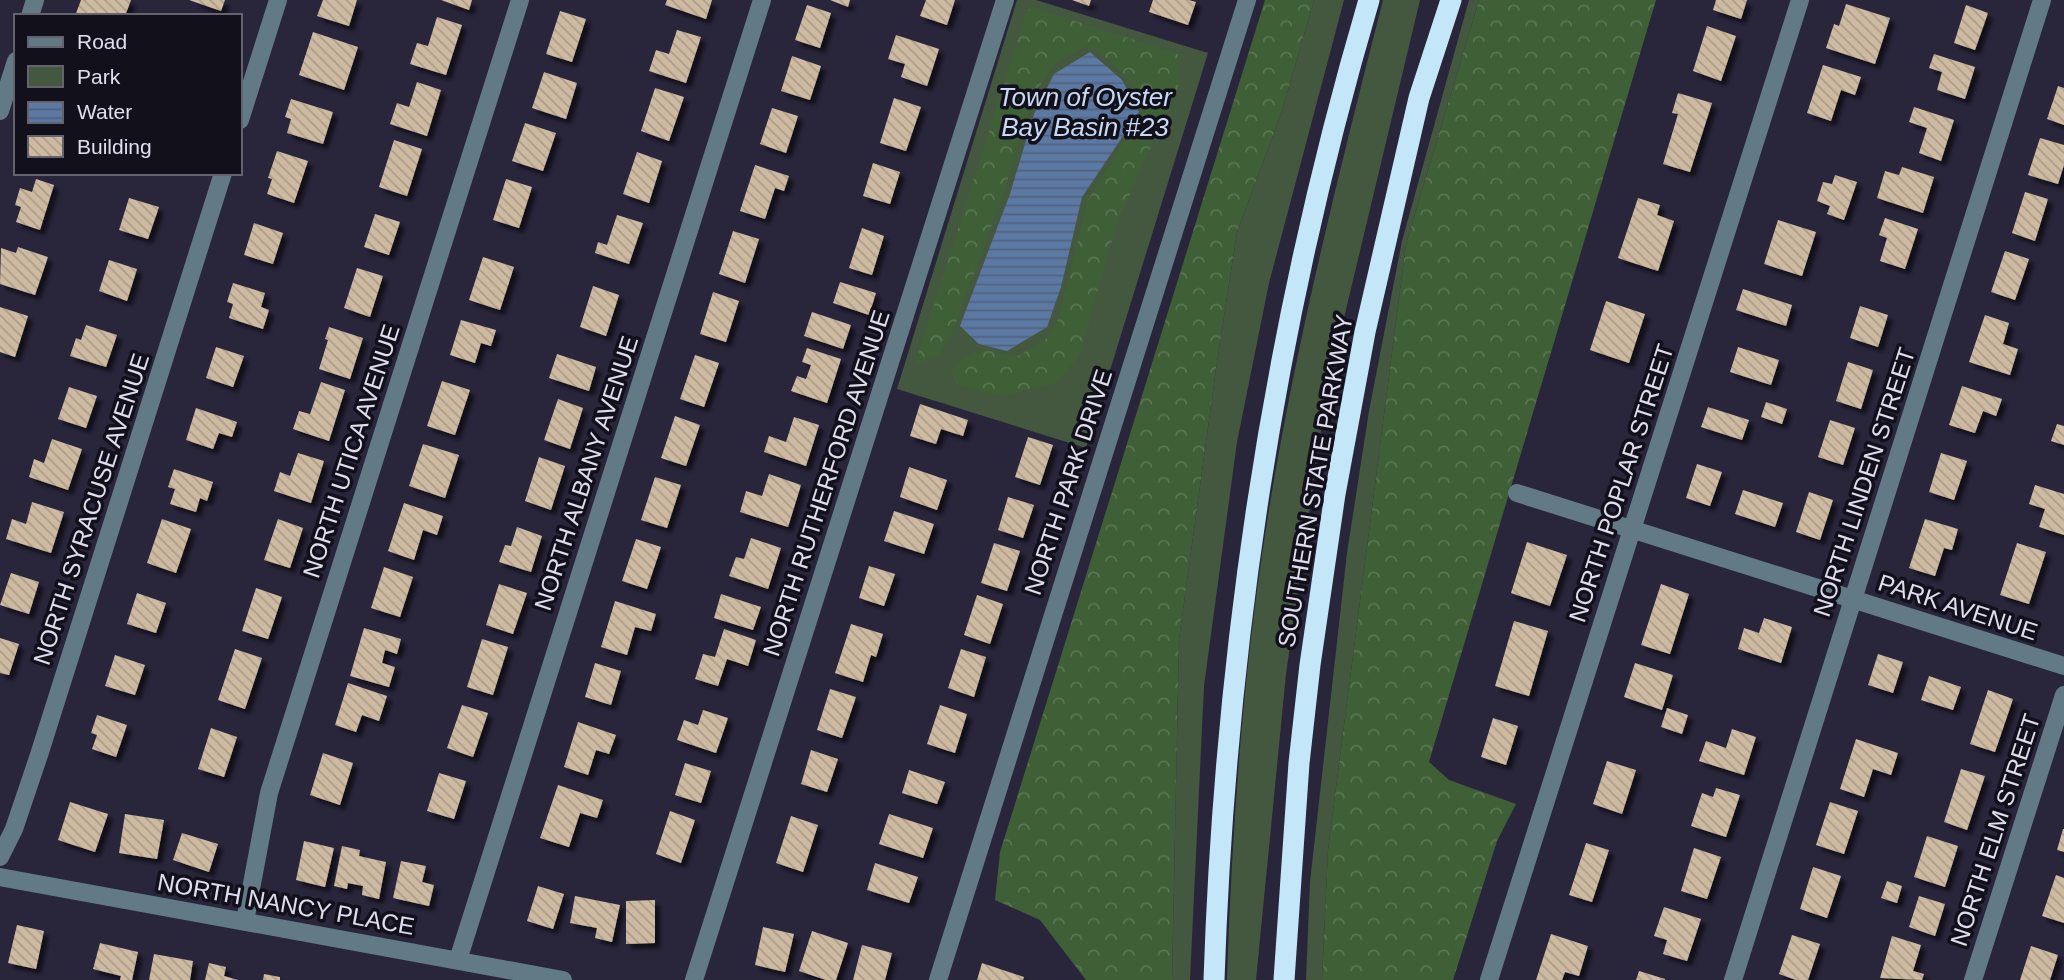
<svg xmlns="http://www.w3.org/2000/svg" width="2064" height="980" font-family="Helvetica,sans-serif">
<style>
.green{fill:#44583f}
.forest{fill:url(#forest-crowns)}
.water{fill:url(#water-rules)}
.building{fill:url(#building-back-hatch);filter:url(#shadow)}
.lines{fill:none;stroke-linecap:round;stroke-linejoin:round}
.minor{stroke:#627a85;stroke-width:18}
.highway{stroke:#c3e7f8;stroke-width:21}
.labels{text-anchor:middle;dominant-baseline:central;stroke-width:7;stroke-linejoin:round;paint-order:stroke}
.street-label{font-size:24px;fill:#e0deee;stroke:#12101b}
.water-label{font-size:26px;font-style:italic;fill:#c7d9f3;stroke:#12101b}
</style>
<defs>
<pattern id="forest-crowns" width="20" height="18" patternUnits="userSpaceOnUse" patternTransform="scale(1.75)"><rect width="20" height="18" fill="#3f5f36"/><path d="M2 6a3 3 0 1 1 6 0M12 15a3 3 0 1 1 6 0" fill="none" stroke="#5a7653"/></pattern>
<pattern id="water-rules" width="6" height="5" patternUnits="userSpaceOnUse" patternTransform="scale(1.75)"><rect width="6" height="5" fill="#5c79a3"/><path d="M0 2.5h6" fill="none" stroke="#52637e"/></pattern>
<pattern id="building-back-hatch" width="6" height="6" patternUnits="userSpaceOnUse" patternTransform="scale(1.75)"><rect width="6" height="6" fill="#cebaa1"/><path d="M-1 5l2 2M0 0l6 6M5-1l2 2" fill="none" stroke="#ab9c8a"/></pattern>
<filter id="shadow"><feDropShadow dx="5" dy="5" stdDeviation="2" flood-color="#0009"/></filter>
</defs>
<rect width="100%" height="100%" fill="#29263c"/>
<path class="green" d="M1017 0H1036L1208 53 1086 448 897 389Z
M1314 0H1344L1269 283 1237 442 1204 686 1190 980H1172L1179 639 1217 362 1237 232 1282 111Z
M1383 0H1420L1327 389 1286 674 1256 980H1227C1232 827 1243 673 1267 522 1295 346 1339 172 1383 0Z
M1469 0H1479L1406 244 1328 850 1322 980H1306L1310 882 1347 553 1369 411 1402 241Z"/>
<path class="forest" d="M1265 0H1314L1282 111 1237 232 1217 362 1179 639 1172 980H1086L1040 920 995 900 1000 852Z
M1479 0H1656L1429 762 1449 780 1516 804 1497 841 1453 980H1322L1328 850 1406 244Z
M1032 7 1178 54V88L1118 220 1079 355 1056 383 1001 396 957 384 951 370C981 343 979 350 1018 356L1046 339 1057 324 1088 200 1145 108C1132 82 1114 57 1085 47L1058 60 1034 94 1004 192 952 333 938 355 915 364 1027 12Z"/>
<path class="water" d="M1090 52 1122 80 1139 112 1082 197 1061 287 1047 327 1007 351 979 344 960 326 1010 194 1034 114 1054 74Z"/>
<path class="building" d="M81 0H131L125 16H75Z
M189 0H225L221 11Z
M323 0H357L349 26 317 16Z
M441 0H472L469 10Z
M667 0H712L706 19 665 5Z
M830 0H850L848 7Z
M926 0H955L947 25 920 16Z
M1072 0H1091L1089 6Z
M1153 0H1189L1196 2 1188 25 1149 12Z
M1716 0H1747L1741 19 1713 10Z
M1846 4 1890 18 1875 64 1826 48 1834 24 1839 26Z
M807 5 831 13 820 48 795 40Z
M1966 5 1988 13 1975 50 1954 43Z
M560 11 586 19 572 62 546 54Z
M437 17 462 25 446 75 410 64 417 43 428 46Z
M1707 26 1736 36 1721 81 1693 71Z
M677 30 701 37 686 83 649 71 656 50 669 54Z
M313 32 358 47 344 90 299 75Z
M896 35 939 49 927 86 901 77 905 64 888 59Z
M1934 54 1975 67 1965 99 1937 90 1942 72 1929 68Z
M792 56 821 66 810 100 781 91Z
M1823 65 1861 77 1855 95 1841 90 1831 121 1807 113Z
M544 72 577 83 566 119 532 108Z
M417 82 441 90 427 136 390 124 397 103 409 107Z
M2058 86 2064 88V125L2047 119Z
M655 88 684 97 669 141 641 131Z
M1678 93 1712 103 1690 172 1663 164 1678 114 1672 113Z
M894 98 921 107 906 151 880 143Z
M291 99 333 112 323 144 287 133 291 119 285 117Z
M1914 107 1954 120 1941 161 1919 153 1927 128 1909 122Z
M772 108 798 116 786 153 760 144Z
M525 123 556 133 543 171 512 161Z
M2040 138 2064 145V165L2058 184 2028 175Z
M394 140 422 149 407 196 379 187Z
M277 151 308 161 294 203 267 194 272 179 268 178Z
M637 152 662 161 649 203 623 194Z
M873 163 900 172 890 204 863 196Z
M755 165 789 176 784 191 775 188 765 219 740 211Z
M1902 167 1934 177 1923 213 1877 198 1885 171 1899 175Z
M1835 175 1857 182 1844 220 1827 214 1830 206 1817 201 1823 182 1832 184Z
M36 179 54 185 40 230 16 222 21 207 15 205 20 188 32 192Z
M506 179 532 187 519 228 493 220Z
M2025 192 2048 199 2035 241 2012 233Z
M129 198 159 207 148 239 119 230Z
M1638 198 1660 205 1657 215 1674 221 1658 271 1618 258Z
M375 214 400 222 389 255 364 247Z
M617 215 643 223 629 264 595 253 598 242 607 245Z
M1885 218 1918 229 1905 269 1880 261 1887 238 1879 235Z
M1778 220 1816 232 1802 276 1764 264Z
M254 223 283 233 273 264 244 255Z
M862 228 884 236 872 275 849 268Z
M733 231 759 239 745 283 719 274Z
M18 247 48 257 35 295 0 284 1 248 16 253Z
M2005 251 2029 259 2015 300 1991 292Z
M483 257 514 267 500 310 469 300Z
M109 260 137 269 127 301 99 291Z
M357 268 383 276 370 317 344 308Z
M840 282 876 293 869 315 833 303Z
M233 283 265 293 261 307 269 310 263 329 229 318 233 304 227 302Z
M593 286 619 295 606 336 580 327Z
M1743 289 1792 305 1786 326 1736 310Z
M713 292 739 301 726 342 700 334Z
M1606 301 1645 314 1629 363 1590 350Z
M1860 306 1888 315 1878 347 1850 338Z
M0 307 28 316 15 357 0 352Z
M812 312 851 325 843 349 804 336Z
M1985 315 2009 323 2003 344 2018 349 2010 375 1969 362Z
M461 320 496 330 491 346 481 343 475 363 450 355Z
M86 325 117 335 106 367 70 356 76 338 81 340Z
M329 327 363 338 350 379 319 369 328 340 325 339Z
M216 347 244 356 233 387 206 378Z
M1738 347 1779 360 1771 385 1730 372Z
M807 348 841 359 827 403 791 391 797 376 806 379 811 365 802 362Z
M557 354 596 367 589 391 549 378Z
M695 355 719 363 704 407 680 399Z
M1848 362 1873 370 1861 409 1836 401Z
M442 381 470 390 455 435 427 426Z
M321 382 345 390 329 441 293 429 299 411 310 414Z
M1962 386 2002 399 1996 416 1983 411 1975 433 1949 425Z
M69 387 97 396 86 428 58 419Z
M558 399 583 408 570 449 544 440Z
M1766 402 1787 409 1782 424 1761 417Z
M920 404 968 420 963 436 941 429 936 444 910 436Z
M1708 407 1749 420 1742 440 1701 427Z
M196 408 237 422 232 437 219 433 213 449 186 440Z
M675 416 700 425 686 466 661 458Z
M794 417 819 425 806 466 764 452 769 436 786 442Z
M1830 420 1855 428 1843 465 1818 457Z
M2057 424 2064 426V445L2051 441Z
M1028 437 1053 445 1040 485 1015 477Z
M52 439 82 449 68 490 29 477 34 459 44 463Z
M423 444 459 455 445 498 409 486Z
M298 453 324 461 311 503 274 491 280 472 290 476Z
M1941 453 1967 461 1954 500 1929 492Z
M539 457 565 466 551 510 525 501Z
M1697 464 1722 472 1710 506 1686 498Z
M909 467 947 480 937 510 900 497Z
M174 469 213 482 207 501 200 498 196 512 170 504 175 489 168 487Z
M769 474 801 485 788 527 740 512 746 491 762 496Z
M655 477 681 485 667 528 641 520Z
M2035 485 2064 494V535L2039 527 2045 509 2029 504Z
M1743 490 1783 503 1775 527 1735 514Z
M1809 492 1833 500 1820 540 1796 532Z
M1008 497 1034 505 1023 538 998 530Z
M32 502 64 512 51 553 6 539 12 519 26 524Z
M404 503 443 516 437 535 423 530 414 560 388 551Z
M894 511 934 524 924 554 884 541Z
M162 519 191 529 176 573 147 563Z
M278 519 303 528 290 568 264 560Z
M1925 519 1958 529 1952 550 1944 548 1935 576 1909 568Z
M517 527 542 536 531 572 499 562 505 545 511 546Z
M751 538 781 548 768 589 729 576 736 557 744 559Z
M636 539 661 547 647 589 622 581Z
M1527 542 1567 555 1550 606 1511 593Z
M994 543 1020 551 1007 591 981 583Z
M2017 543 2046 552 2029 604 2000 595Z
M869 566 895 574 884 606 859 598Z
M384 567 413 577 400 617 371 608Z
M11 573 39 582 29 614 0 605Z
M499 584 527 593 513 634 486 625Z
M1661 584 1689 594 1670 654 1641 645Z
M256 588 282 597 268 639 242 631Z
M137 593 166 603 156 633 127 624Z
M721 594 761 607 753 630 714 618Z
M977 595 1003 604 990 644 964 635Z
M615 601 656 614 651 631 635 627 627 655 601 647Z
M1764 618 1792 627 1781 663 1738 649 1744 628 1759 633Z
M1514 621 1548 631 1529 696 1495 686Z
M851 624 883 634 876 657 871 655 863 682 835 673Z
M364 628 401 639 397 654 385 650 382 663 395 667 389 687 350 676Z
M724 629 756 640 748 666 727 659 718 686 695 679 703 654 715 657Z
M0 638 19 644 9 675 0 673Z
M482 639 508 647 493 695 467 687Z
M235 649 262 658 245 709 218 700Z
M961 649 986 657 974 697 948 688Z
M1878 654 1903 662 1893 693 1868 685Z
M115 655 145 665 135 695 105 686Z
M595 663 621 671 611 705 585 697Z
M1635 663 1673 675 1662 710 1624 697Z
M1929 676 1961 687 1953 710 1921 700Z
M348 683 387 696 379 721 362 715 356 732 335 725Z
M830 689 856 697 842 738 817 730Z
M1988 690 2013 699 1995 752 1970 744Z
M462 705 488 713 473 757 447 748Z
M940 705 967 714 955 753 927 744Z
M1667 708 1688 715 1682 734 1661 727Z
M703 710 728 718 716 753 677 740 684 720 698 725Z
M97 715 127 725 116 757 92 749 97 735 91 733Z
M1493 718 1518 726 1506 765 1481 757Z
M578 722 616 735 609 754 596 750 588 775 564 767Z
M211 728 237 737 224 777 198 769Z
M1732 729 1756 737 1744 775 1699 761 1706 741 1726 748Z
M1856 739 1898 753 1891 775 1873 769 1864 797 1840 789Z
M811 750 838 759 827 792 801 784Z
M323 753 353 763 340 805 310 795Z
M1607 761 1636 770 1622 814 1593 804Z
M685 763 711 771 701 803 675 795Z
M1961 769 1985 776 1967 830 1944 822Z
M909 770 945 782 937 804 902 793Z
M439 773 466 781 454 819 427 811Z
M558 785 603 800 597 818 580 813 569 847 540 838Z
M1716 788 1740 795 1726 837 1691 826 1702 793 1713 797Z
M70 802 108 814 95 852 58 840Z
M1830 802 1858 811 1844 854 1816 845Z
M670 811 695 820 681 863 656 854Z
M125 814 164 820 157 859 119 853Z
M889 814 933 828 923 858 879 844Z
M791 816 818 825 803 872 776 863Z
M2063 829H2064V852L2057 850Z
M182 833 218 844 209 872 173 860Z
M1927 836 1958 846 1945 887 1914 877Z
M304 841 334 848 325 887 296 880Z
M1586 843 1609 850 1592 902 1569 895Z
M342 846 360 850 359 856 386 862 379 899 362 895 363 886 348 883 347 889 334 886Z
M1694 848 1721 857 1707 899 1681 891Z
M401 861 426 866 422 882 434 885 429 906 393 898Z
M875 863 918 877 909 903 867 890Z
M1813 867 1841 876 1827 918 1800 909Z
M2056 875 2064 878V923L2042 916Z
M1887 881 1902 886 1897 903 1881 898Z
M538 886 564 894 553 929 527 921Z
M575 896 620 905 612 942 595 938 597 928 570 923Z
M1919 896 1945 904 1935 936 1909 927Z
M655 900V943L626 944V901Z
M1664 907 1701 919 1687 961 1663 954 1667 940 1654 936Z
M17 925 44 931 36 969 8 963Z
M763 927 794 934 785 972 755 965Z
M812 931 848 943 836 980H826L799 971Z
M1551 934 1588 946 1579 976 1565 972 1562 980H1536Z
M1792 935 1820 944 1808 980H1796L1779 974Z
M1892 936 1921 945 1913 971 1924 974 1922 980 1880 978Z
M100 943 138 952 132 980H120L121 976 93 969Z
M862 945 892 953 885 980H853Z
M2031 946 2058 955 2050 980H2020Z
M154 954 193 961 190 980H149Z
M209 963 226 967 224 976 238 980H205Z
M982 963 1024 977 1023 980H977Z
M1639 971 1665 979V980H1636Z
M264 974 280 977V980H263Z"/>
<g class="lines">
<path class="minor" d="M30 16 35 0
M0 111 16 61
M240 120 278 0
M1517 493 2064 666
M0 857 14 829 39 755 223 173
M0 877 563 980
M245 921 269 793 520 0
M458 960 762 0
M694 980 1005 0
M938 980 1247 0
M1489 980 1800 0
M1733 980 2042 0
M1973 980 2064 695"/>
<path class="highway" d="M1214 980C1225 648 1275 319 1369 0
M1284 980 1299 763 1310 665 1335 494 1365 332 1419 98 1451 0"/>
</g>
<g class="labels">
<g class="street-label">
<text transform="translate(351 451) rotate(-72)">NORTH UTICA AVENUE</text>
<text transform="translate(586 473) rotate(-72)">NORTH ALBANY AVENUE</text>
<text transform="translate(1315 481) rotate(-80)">SOUTHERN STATE PARKWAY</text>
<text transform="translate(1068 482) rotate(-72)">NORTH PARK DRIVE</text>
<text transform="translate(1864 482) rotate(-72)">NORTH LINDEN STREET</text>
<text transform="translate(826 483) rotate(-72)">NORTH RUTHERFORD AVENUE</text>
<text transform="translate(1621 483) rotate(-72)">NORTH POPLAR STREET</text>
<text transform="translate(91 509) rotate(-72)">NORTH SYRACUSE AVENUE</text>
<text transform="translate(1958 607) rotate(18)">PARK AVENUE</text>
<text transform="translate(1995 830) rotate(-72)">NORTH ELM STREET</text>
<text transform="translate(286 904) rotate(10)">NORTH NANCY PLACE</text>
</g>
<g class="water-label">
<text x="1085" y="97">Town of Oyster<tspan x="1085" dy="30">Bay Basin #23</tspan></text>
</g>
</g>
<rect x="14" y="14" width="228" height="161" fill="#12101b" stroke="#64626f" stroke-width="2"/>
<rect x="28" y="37" width="35" height="10" fill="#627a85" stroke="#64626f" stroke-width="2"/>
<text x="77" y="49" font-size="21" fill="#e0deee">Road</text>
<rect x="28" y="66" width="35" height="21" fill="#44583f" stroke="#64626f" stroke-width="2"/>
<text x="77" y="84" font-size="21" fill="#e0deee">Park</text>
<rect x="28" y="102" width="35" height="21" fill="url(#water-rules)" stroke="#64626f" stroke-width="2"/>
<text x="77" y="119" font-size="21" fill="#e0deee">Water</text>
<rect x="28" y="136" width="35" height="21" fill="url(#building-back-hatch)" stroke="#64626f" stroke-width="2"/>
<text x="77" y="154" font-size="21" fill="#e0deee">Building</text>
</svg>
